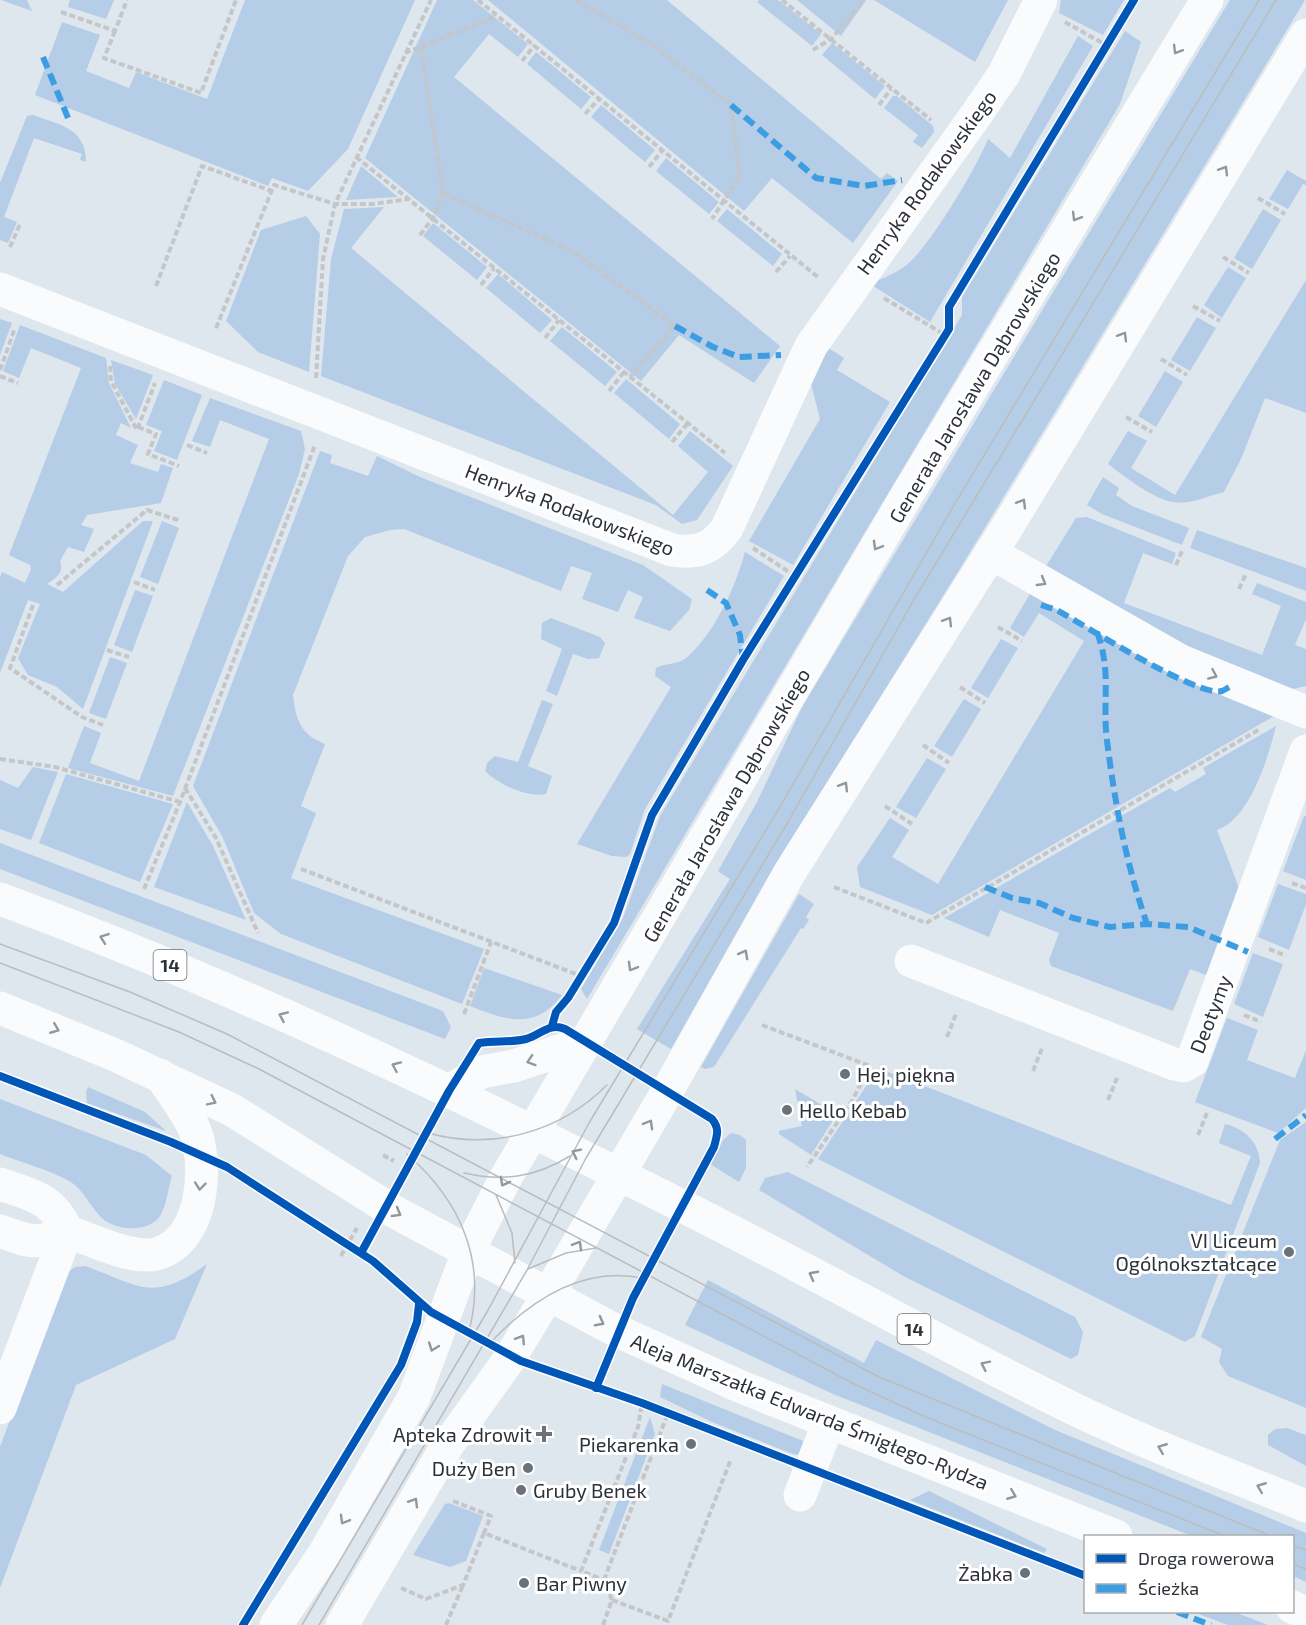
<svg xmlns="http://www.w3.org/2000/svg" width="1306" height="1625" font-family="'Exo 2',sans-serif">
<style>
.green{fill:#b5cde7}
.lines{fill:none;stroke-linecap:round;stroke-linejoin:round}
.path{stroke:#c4c6c8;stroke-width:4;stroke-dasharray:6 3;stroke-linecap:butt}
.minor{stroke:#fafbfc;stroke-width:33}
.major{stroke:#fafbfc;stroke-width:33}
.tram{stroke:#bbbcbe;stroke-width:1.5}
.quiet{stroke:#3d9de2;stroke-width:6;stroke-dasharray:12 6;stroke-linecap:butt}
.cycleway-casing{stroke:#fff;stroke-width:11}
.cycleway{stroke:#0057b8;stroke-width:8}
.oneway{stroke:#94969a}
.poi-dot{fill:#6b7178;stroke:#fff;stroke-width:2}
.labels{text-anchor:middle;dominant-baseline:central;stroke-width:6;stroke-linejoin:round;paint-order:stroke}
.shield{fill:#fff;stroke:#6c7074;stroke-width:1.5}
.shield-label{font-size:18px;font-weight:bold;fill:#2d3238}
.street-label{font-size:20px;fill:#2d3238;stroke:#fff}
.poi-label{font-size:20px;fill:#2d3238;stroke:#fff;text-anchor:end}
</style>
<rect width="100%" height="100%" fill="#dee6ee"/>
<path class="green" d="M1 0H27L32 11Z
M70 0H114L106 19 68 7Z
M245 0H415L348 149 308 191 272 178 268 186 35 95 62 22 100 35 86 71 129 88 136 72 207 99Z
M437 0H473L528 44 518 57 489 34 454 77 780 346 754 383 679 335 641 381 365 158Z
M488 0H667L881 179 887 173 898 181 853 243 772 178 744 211Z
M759 0H778L821 34 812 46 757 2Z
M797 0H866L841 36Z
M874 0H1008L975 62Z
M1061 0H1124L1103 35 1059 13Z
M1230 0H1305L961 567 763 886 671 1049 637 1029 730 879 718 871 757 802 802 707Z
M1125 31 1141 42 1120 104 587 999 581 989 623 918 660 816 962 315V297Z
M1078 36 1093 46 930 322 870 284C881 279 894 274 904 267 928 250 977 167 988 139L1010 158Z
M832 43 885 86 875 99 822 55Z
M536 52 591 97 581 109 527 64Z
M893 96H897L933 126 934 132 922 148 913 142 918 135 884 108Z
M601 105 655 150 645 162 591 117Z
M33 115C60 125 86 128 86 162L80 160 82 154 34 138 4 217 17 222 8 243 0 240V183L27 116Z
M666 158 719 202 709 214 656 171Z
M361 166 398 197 346 200Z
M1287 170 1306 181V185L1303 184 1288 209 1269 199Z
M384 207 351 248 673 515 708 472 678 446 690 431 733 466 697 520 682 524 656 505 321 376 331 259 344 209Z
M727 209 782 254 773 266 717 221Z
M1263 209 1281 220 1252 269 1234 258Z
M306 216 320 234 309 372 258 352 226 321 261 230Z
M433 223 487 267 477 280 423 236Z
M1228 267 1246 278 1222 318 1204 305Z
M498 274 552 320 540 333 486 288Z
M1306 280V413L1265 398 1241 459 1224 492C1208 496 1190 505 1173 502 1153 499 1124 476 1108 464L1128 431 1147 441 1131 468 1175 495Z
M1197 317 1216 328 1190 371 1171 360Z
M0 319 12 323 0 355Z
M20 325 106 358 109 383 131 428 121 423 116 435 138 445 130 463 158 472 161 464 173 468 161 503 87 515 81 525 94 529 84 552 68 547 60 561C64 573 57 577 47 584L63 592 143 521H153L83 709 57 687 28 675 18 658 40 604 28 600 0 673V577L2 572 25 583 31 569 30 565 9 555 81 368 31 348 19 378 3 371Z
M562 327 617 372 605 386 550 341Z
M827 347 844 358 837 370 890 402 793 565 749 541 820 419 810 380Z
M111 360 153 375 136 419 115 384Z
M1165 371 1183 382 1156 427 1138 416Z
M626 379 680 424 669 439 614 393Z
M164 380 202 395 177 460 154 451 162 431 146 425Z
M210 398 301 431 305 449 299 474 173 796 68 768 84 726 101 733 90 763 139 781 269 439 220 420 210 447 192 441Z
M320 451 332 455 330 463 368 476 377 456 420 477 643 565 692 599 689 610 670 631 634 618 643 597 628 590 618 612 582 599 592 573 571 566 561 591 404 529 390 530 365 537 348 556 293 695C296 720 300 734 325 744L301 806 316 813 291 878 484 949 462 1004 281 934 254 913 223 838 193 786Z
M1103 477 1119 488 1116 495 1132 506 1189 528 1182 545 1102 514 1087 505Z
M1087 517 1176 553 1172 564 1143 553 1124 603 1262 655 1281 606 1252 594 1257 583 1306 602V619L1295 645 1306 649V686L1280 692 1180 652 1043 571 1076 518Z
M162 521 179 528 158 584 140 577Z
M1197 530 1306 568V591L1190 548Z
M745 552 784 576 645 809 630 854 626 857 612 856 577 844 671 687 655 676 656 668C665 663 677 665 686 658 714 635 736 586 745 552Z
M1035 585 1274 716 932 915 860 887 857 867 890 818 909 830 892 857 938 884 1084 641 1039 613 1024 637 1010 628Z
M135 590 153 596 132 652 114 645Z
M551 618 600 637 605 643 599 658 588 659 573 654 557 696 546 691 562 649 541 639 542 623Z
M1001 639 1018 648 988 698 971 688Z
M110 657 127 663 106 719 89 713Z
M964 699 981 709 952 757 934 746Z
M542 700 553 704 528 766 552 776 546 794C527 798 498 784 485 771L487 763 495 756 518 762Z
M1276 726C1268 758 1250 819 1217 830L1245 904 1217 979 1190 969 1173 1011 1051 966 1049 960 1059 933 1000 910 989 937 944 918 1170 788 1175 792 1206 774 1203 768Z
M927 758 946 769 916 818 896 807Z
M33 767 58 772 31 840 0 829V780L18 788Z
M66 774 173 804 140 882 39 843Z
M187 802 213 846 246 920 154 887Z
M1304 816H1306V880L1283 871Z
M0 843 443 1011 451 1027 445 1039 0 869Z
M1278 884 1306 894V904L1289 950 1258 937Z
M799 894 814 904 806 917 809 920 803 929 801 928 714 1067 705 1069 701 1067Z
M1253 953 1283 964 1263 1017 1234 1004Z
M484 968 562 995C535 1031 505 1020 470 1006Z
M1227 1018 1258 1030 1247 1060 1295 1078 1306 1050V1108L1278 1133 1195 1102Z
M878 1068 1231 1205 1251 1156 1219 1143 1225 1124C1246 1129 1259 1143 1260 1163L1195 1336 1185 1342 818 1159Z
M88 1087 145 1112 166 1131 87 1103 86 1092Z
M795 1089 837 1114 811 1155 779 1134V1131L802 1126Z
M0 1099 146 1155 172 1176C168 1188 167 1205 160 1216 148 1234 112 1231 99 1215 89 1204 82 1188 69 1181 48 1169 22 1163 0 1154Z
M1306 1122V1408L1228 1376 1219 1362 1222 1349 1201 1337 1280 1140Z
M731 1133 740 1135 746 1140V1168L739 1182 710 1164 723 1140Z
M788 1172 1075 1317 1083 1332 1078 1355 1071 1359 905 1277 759 1190 765 1178Z
M207 1264 175 1339 76 1385 0 1588V1447L64 1275 75 1267 85 1266C142 1287 153 1303 207 1264Z
M708 1280 864 1363 876 1340 1055 1430 1306 1533V1582L1293 1576 1292 1536H1192L833 1394 685 1325Z
M662 1384 803 1441 804 1455 793 1454 712 1422 660 1397Z
M650 1417 655 1434 609 1554 599 1550Z
M1287 1428 1306 1435V1466L1268 1445V1435L1275 1429Z
M929 1491 1047 1549 1044 1553 910 1500Z
M449 1503 483 1516 466 1561 450 1567 413 1555 445 1504Z
M1193 1612H1234L1268 1625H1228Z"/>
<g class="lines">
<path class="path" d="M478 0 819 278
M576 0 650 43 731 105 740 176 712 219
M782 0 931 120
M61 12 115 31 127 0
M1065 22 1106 45
M115 31 104 58 201 93 236 0
M813 50 831 39 864 0
M405 53 497 16
M522 61 535 45
M879 105 891 89
M585 114 599 99
M356 157 725 453
M649 167 662 151
M443 193 572 251 675 326 630 377
M1258 198 1285 214
M420 235 433 218 443 193 421 48
M10 247 20 224
M1223 257 1249 273
M776 272 790 256
M481 285 494 268
M156 286 202 166 272 191
M884 298 945 335
M1193 306 1220 321
M216 328 274 185 335 204H373L409 199
M545 338 559 320
M1161 359 1187 375
M110 366 111 381 137 430 155 383
M0 370 15 328
M0 376 18 383
M316 378 323 259 335 204 431 0
M609 391 624 372
M1126 417 1152 432
M138 427 156 434 148 454 179 466
M672 442 688 423
M187 445 207 453
M753 548 795 576
M1176 565 1182 551
M134 582 155 590
M57 585 147 510 181 521
M1239 589 1246 574
M33 605 10 668 82 717 103 725
M998 627 1022 641
M107 650 129 657
M960 687 985 703
M923 745 949 763
M0 759 55 767 180 802
M185 788 216 838 258 933
M885 806 912 824
M301 869 581 976
M1292 883 1306 888
M834 887 926 923 1260 729
M144 889 180 802 315 445
M1269 949 1286 956
M464 1014 491 942
M1244 1015 1261 1022
M762 1025 870 1066 852 1101 807 1167
M947 1037 956 1014
M1033 1071 1042 1048
M1108 1100 1117 1078
M1198 1135 1207 1113
M383 1155 394 1161
M341 1256 357 1228
M453 1501 491 1516 484 1533
M604 1580 668 1413
M401 1588 426 1599 463 1585 484 1533 581 1571
M612 1600 668 1621 731 1459
M446 1625 463 1585
M603 1625 612 1600 604 1580 581 1571 638 1427 642 1403"/>
<path class="minor" d="M0 289 672 550C697 554 712 549 727 528L811 346 976 115 1004 74 1041 0
M991 553 1181 661 1306 712
M911 961 1174 1064 1183 1066 1192 1061 1306 751
M0 1184C33 1196 52 1197 67 1231L0 1408
M0 1231C29 1242 39 1246 67 1231 90 1239 132 1260 156 1254 204 1242 210 1163 193 1126 184 1108 171 1091 160 1075
M800 1495 829 1422
M276 1625 324 1554 414 1397 468 1252
M342 1625 447 1446 508 1361 548 1295"/>
<path class="major" d="M0 899C236 986 462 1095 686 1208 816 1273 942 1345 1072 1408 1148 1445 1228 1474 1306 1506
M0 1008 115 1055 232 1110 393 1211 613 1329 739 1386 1116 1536
M449 1091 481 1072 514 1066 586 1042
M468 1252 505 1179 907 495 1207 0
M548 1295 664 1097 790 872 1006 529 1306 35
M1292 1607 1306 1613"/>
<path class="tram" d="M0 944 130 992 227 1034 879 1377 1271 1536
M0 963 179 1032 259 1069 856 1385 928 1418 1225 1536
M428 1133C493 1151 560 1132 607 1085
M407 1154C462 1202 488 1264 468 1335
M464 1173C503 1182 536 1177 570 1156
M496 1195 512 1233 515 1263
M528 1269 566 1253 596 1248
M491 1342C531 1300 585 1264 647 1279
M1292 1545 1306 1550
M1292 1564 1306 1569
M302 1625 487 1312 589 1123 777 812 954 505 1259 0
M319 1625 527 1270 586 1158 788 822 912 603 1276 0"/>
<path class="quiet" d="M43 57 68 118
M731 105 816 178 864 186 902 180
M675 326 713 347 739 357 781 355
M707 590 726 603 740 635 743 660
M1041 605 1057 610C1084 625 1198 698 1222 691 1225 690 1230 686 1234 685
M1097 632C1112 672 1102 700 1107 741 1115 804 1126 864 1147 924
M985 887 1012 898 1039 903 1073 918 1110 927 1147 924 1188 927 1248 952
M1275 1139 1306 1115
M1177 1612 1211 1625"/>
<g class="cycleway-casing">
<path id="cycleway" d="M552 1026 556 1012 568 998 614 923 652 815 743 660 949 329V307L1134 0
M0 1076 171 1142 227 1167 373 1261 431 1312 521 1361 642 1403 1086 1576
M361 1253 449 1091 479 1043C495 1040 510 1043 526 1039 541 1035 549 1022 565 1029L712 1119C720 1129 717 1135 714 1147L633 1298 596 1388
M243 1625 401 1365 417 1322 419 1304"/>
</g>
<use href="#cycleway" class="cycleway"/>
</g>
<defs><path id="oneway-chevron" d="M-2-3.5L2.5 0L-2 3.5" fill="none" stroke-width="1.6" stroke-linecap="round" stroke-linejoin="round" transform="scale(1.5)"/></defs>
<g class="oneway">
<use href="#oneway-chevron" transform="translate(1177 50) rotate(121)"/>
<use href="#oneway-chevron" transform="translate(1224 170) rotate(-59)"/>
<use href="#oneway-chevron" transform="translate(1076 217) rotate(121)"/>
<use href="#oneway-chevron" transform="translate(1123 336) rotate(-59)"/>
<use href="#oneway-chevron" transform="translate(1022 503) rotate(-59)"/>
<use href="#oneway-chevron" transform="translate(877 546) rotate(120)"/>
<use href="#oneway-chevron" transform="translate(1042 582) rotate(30)"/>
<use href="#oneway-chevron" transform="translate(948 621) rotate(-58)"/>
<use href="#oneway-chevron" transform="translate(1213 675) rotate(24)"/>
<use href="#oneway-chevron" transform="translate(844 786) rotate(-58)"/>
<use href="#oneway-chevron" transform="translate(104 938) rotate(-160)"/>
<use href="#oneway-chevron" transform="translate(744 954) rotate(-61)"/>
<use href="#oneway-chevron" transform="translate(632 967) rotate(120)"/>
<use href="#oneway-chevron" transform="translate(283 1016) rotate(-156)"/>
<use href="#oneway-chevron" transform="translate(55 1029) rotate(22)"/>
<use href="#oneway-chevron" transform="translate(531 1061) rotate(162)"/>
<use href="#oneway-chevron" transform="translate(396 1066) rotate(-156)"/>
<use href="#oneway-chevron" transform="translate(212 1101) rotate(26)"/>
<use href="#oneway-chevron" transform="translate(649 1124) rotate(-60)"/>
<use href="#oneway-chevron" transform="translate(576 1153) rotate(-154)"/>
<use href="#oneway-chevron" transform="translate(504 1182) rotate(119)"/>
<use href="#oneway-chevron" transform="translate(200 1186) rotate(96)"/>
<use href="#oneway-chevron" transform="translate(397 1213) rotate(30)"/>
<use href="#oneway-chevron" transform="translate(578 1245) rotate(-60)"/>
<use href="#oneway-chevron" transform="translate(813 1275) rotate(-152)"/>
<use href="#oneway-chevron" transform="translate(600 1322) rotate(28)"/>
<use href="#oneway-chevron" transform="translate(521 1339) rotate(-58)"/>
<use href="#oneway-chevron" transform="translate(433 1347) rotate(110)"/>
<use href="#oneway-chevron" transform="translate(985 1365) rotate(-154)"/>
<use href="#oneway-chevron" transform="translate(1162 1448) rotate(-158)"/>
<use href="#oneway-chevron" transform="translate(1261 1487) rotate(-158)"/>
<use href="#oneway-chevron" transform="translate(1012 1495) rotate(22)"/>
<use href="#oneway-chevron" transform="translate(414 1502) rotate(-59)"/>
<use href="#oneway-chevron" transform="translate(344 1520) rotate(120)"/>
</g>
<g class="poi-dot">
<circle cx="845" cy="1074" r="6"/>
<circle cx="787" cy="1110" r="6"/>
<circle cx="1289" cy="1252" r="6"/>
<path d="M541 1425h6v6h6v6h-6v6h-6v-6h-6v-6h6z"/>
<circle cx="691" cy="1444" r="6"/>
<circle cx="528" cy="1468" r="6"/>
<circle cx="521" cy="1490" r="6"/>
<circle cx="1025" cy="1573" r="6"/>
<circle cx="524" cy="1583" r="6"/>
</g>
<g class="labels">
<g class="shield">
<rect x="153.5" y="950" width="33" height="30" rx="4.5"/>
<rect x="897.5" y="1314" width="33" height="30" rx="4.5"/>
</g>
<g class="shield-label">
<text x="170" y="965">14</text>
<text x="914" y="1329">14</text>
</g>
<g class="street-label">
<text transform="translate(926 182) rotate(-54)">Henryka Rodakowskiego</text>
<text transform="translate(974 387) rotate(-59)">Generała Jarosława Dąbrowskiego</text>
<text transform="translate(570 509) rotate(21)">Henryka Rodakowskiego</text>
<text transform="translate(726 805) rotate(-60)">Generała Jarosława Dąbrowskiego</text>
<text transform="translate(1210 1014) rotate(-69)">Deotymy</text>
<text transform="translate(810 1411) rotate(22)">Aleja Marszałka Edwarda Śmigłego-Rydza</text>
</g>
<g class="poi-label">
<text x="857" y="1074" text-anchor="start">Hej, piękna</text>
<text x="799" y="1110" text-anchor="start">Hello Kebab</text>
<text x="1277" y="1240">VI Liceum<tspan x="1277" dy="23">Ogólnokształcące</tspan></text>
<text x="532" y="1434">Apteka Zdrowit</text>
<text x="679" y="1444">Piekarenka</text>
<text x="516" y="1468">Duży Ben</text>
<text x="533" y="1490" text-anchor="start">Gruby Benek</text>
<text x="1013" y="1573">Żabka</text>
<text x="536" y="1583" text-anchor="start">Bar Piwny</text>
</g>
</g>
<rect x="1084" y="1535" width="210" height="78" fill="#ffffff" stroke="#abadaf" stroke-width="1.5"/>
<rect x="1096" y="1554" width="30" height="9" fill="#0057b8" stroke="#abadaf" stroke-width="1.5"/>
<text x="1138" y="1565" font-size="18" fill="#2d3238">Droga rowerowa</text>
<rect x="1096" y="1584" width="30" height="9" fill="#3d9de2" stroke="#abadaf" stroke-width="1.5"/>
<text x="1138" y="1595" font-size="18" fill="#2d3238">Ścieżka</text>
</svg>
